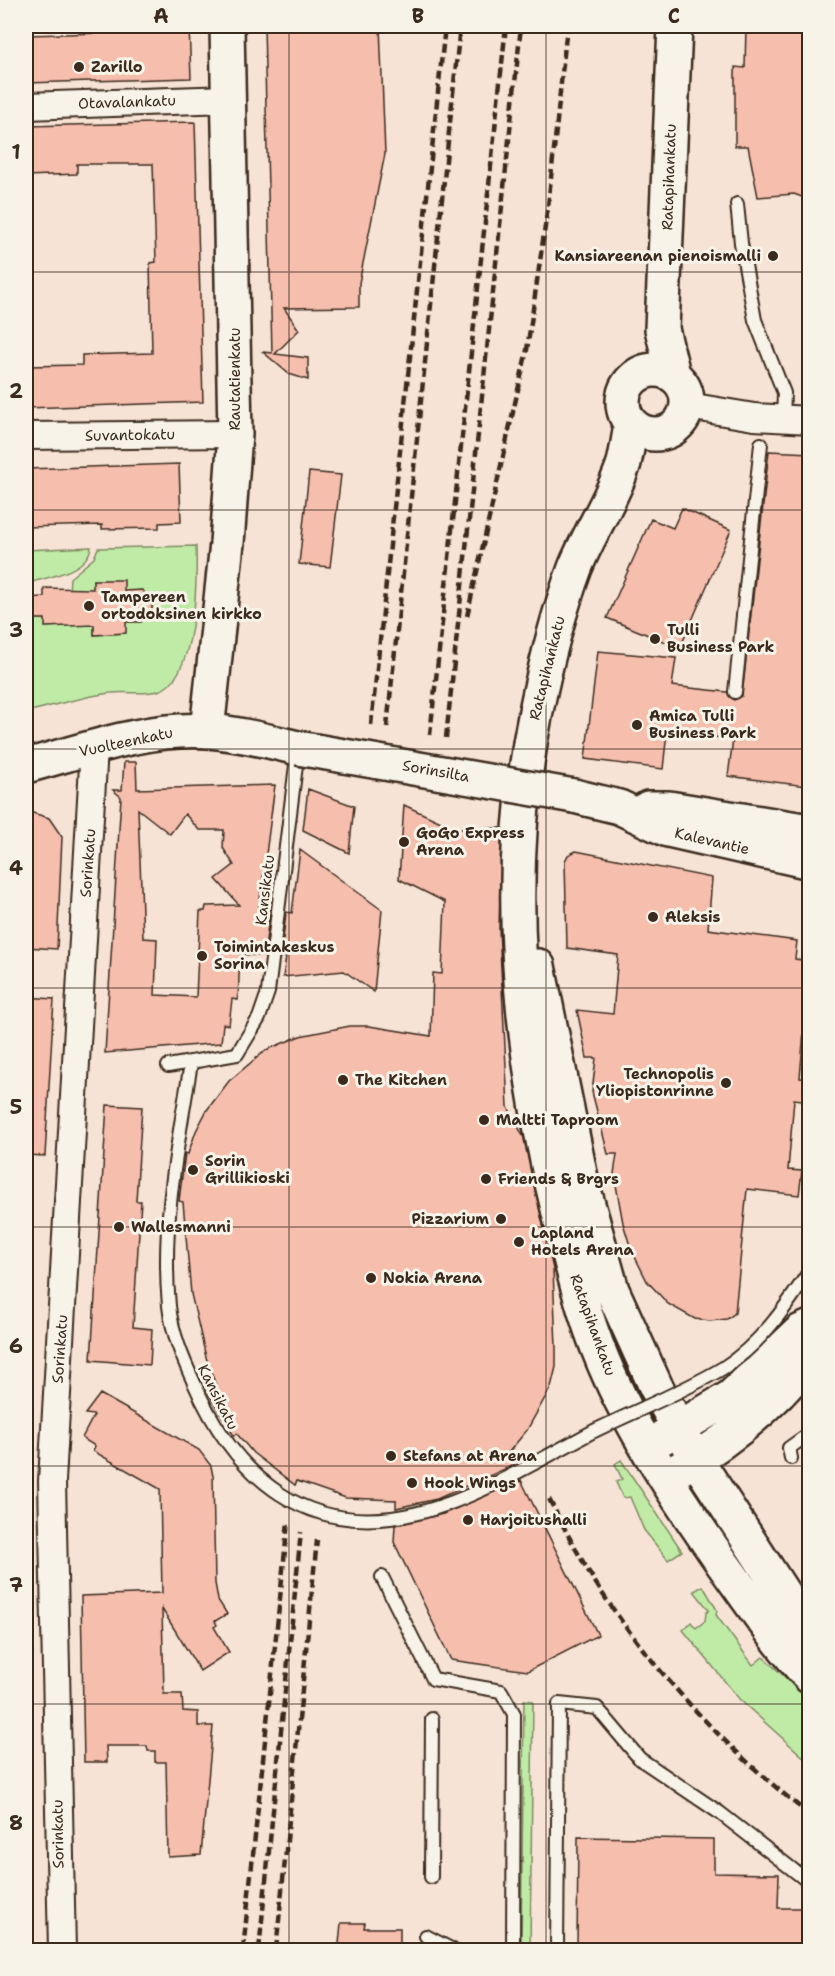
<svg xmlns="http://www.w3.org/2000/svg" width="835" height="1976" font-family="'Shantell Sans',sans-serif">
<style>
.green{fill:#c0eba7;stroke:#7e8a62;stroke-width:1.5}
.building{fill:#f6bead;stroke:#3b2a1e;stroke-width:1.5;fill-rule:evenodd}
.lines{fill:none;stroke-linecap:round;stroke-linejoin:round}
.service-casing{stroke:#3b2a1e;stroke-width:16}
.minor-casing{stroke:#3b2a1e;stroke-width:30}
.secondary-casing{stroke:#3b2a1e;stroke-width:38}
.primary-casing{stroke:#3b2a1e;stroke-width:38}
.service{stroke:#f7f3e8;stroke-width:12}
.minor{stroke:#f7f3e8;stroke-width:26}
.secondary{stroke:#f7f3e8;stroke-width:33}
.primary{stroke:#f7f3e8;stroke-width:33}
.rail{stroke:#3b2a1e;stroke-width:4.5;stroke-dasharray:9 4.5;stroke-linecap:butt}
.service-bridge-casing{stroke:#3b2a1e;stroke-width:16;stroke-linecap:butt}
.primary-bridge-casing{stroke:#3b2a1e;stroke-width:38;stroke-linecap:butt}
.service-bridge{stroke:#f7f3e8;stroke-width:12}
.primary-bridge{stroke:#f7f3e8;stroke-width:33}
.grid{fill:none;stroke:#3b2a1e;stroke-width:1.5;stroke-opacity:0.55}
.poi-dot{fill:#3b2a1e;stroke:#f7f3e8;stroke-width:2}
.labels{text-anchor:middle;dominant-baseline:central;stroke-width:6;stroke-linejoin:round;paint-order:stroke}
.poi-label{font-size:15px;font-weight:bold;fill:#3b2a1e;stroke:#f7f3e8;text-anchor:start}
.street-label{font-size:15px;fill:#3b2a1e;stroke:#f7f3e8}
.neatline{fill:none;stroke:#3b2a1e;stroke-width:2}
.grid-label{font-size:20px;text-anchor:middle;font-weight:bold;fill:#3b2a1e}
</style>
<rect width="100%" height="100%" fill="#f7e3d6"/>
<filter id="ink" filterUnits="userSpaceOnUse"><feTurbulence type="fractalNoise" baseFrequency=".0167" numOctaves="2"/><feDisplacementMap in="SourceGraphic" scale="12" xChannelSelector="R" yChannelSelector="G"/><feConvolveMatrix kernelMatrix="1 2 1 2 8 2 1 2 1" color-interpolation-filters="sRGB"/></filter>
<g filter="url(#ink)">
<path class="green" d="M196 546C197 579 197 680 158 691 143 695 126 691 111 693 83 696 54 706 26 712V619H45L46 627 94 623V635L125 633 124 591 93 580 94 592H69L70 578 94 558 98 548Z
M91 547C87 573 45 577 26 584V550Z
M621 1460 682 1551 668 1560 644 1530 630 1497 623 1498 616 1482 622 1479 615 1464Z
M703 1586 717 1610 716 1615 753 1665 763 1657 809 1699V1762L740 1700 683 1630 691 1622 696 1628 705 1621 706 1613 709 1610 694 1591Z
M524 1700 533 1701 530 1950H521Z"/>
<path class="building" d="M142 26H189L191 78 26 83V35L142 32Z
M264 26H380L385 154 359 283V307L284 308 299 330 275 354 308 358V380L289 374 263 352 272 353Z
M746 26H810V200L794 194 758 197 748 146H735V67L745 68Z
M195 122 203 402 26 408V366L82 365V355L152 353 150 263 156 262 153 164H77V174L26 176V126Z
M769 451 810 453V760L806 786 728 776 733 739 667 732 663 769 585 759 598 651 676 658 672 686 727 692 734 700 742 696Z
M179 464 181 522 159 523V528L102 529V525L26 527V469Z
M309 472 341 475 330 567 299 564Z
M682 508 731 530 680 648 607 618 651 519 673 528Z
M93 580H124V591L142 590 152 600V611L141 622H126V633L94 635V625L45 627V619H26V598L44 597V588L93 589Z
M124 762H136L137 789 275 785 259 908 270 910 264 956 240 954 238 1000 232 999 229 1025 223 1024 221 1043 105 1053 121 797 113 790H122ZM138 809 170 834 185 814 199 830H224L223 848 234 865 216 879 239 905 206 906 205 911H200L196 997 155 995 157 939 143 938Z
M308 789 354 806 349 853 303 830Z
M404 805 456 829 502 828 499 928 508 1107 524 1138 553 1269 556 1348V1367L551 1387 527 1430 508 1453 514 1465 437 1499 396 1508V1500L346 1498 297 1481 295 1485 253 1453 237 1434 234 1436 209 1394 217 1389 206 1357 191 1294 183 1202 179 1201 185 1153 188 1154 196 1131 207 1110 229 1081 266 1050 300 1036 350 1026H369L431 1036 433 973 442 974 445 902 399 879Z
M26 811 49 818 62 837 57 949 26 947Z
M300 850 382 910 374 992 344 971 283 977 286 957H281L286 912 292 913Z
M576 851 712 878 708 929 797 941 795 959 810 961 800 1078 810 1079V1101L794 1099 788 1170 802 1171 799 1195 747 1189 735 1313 727 1319 710 1321 695 1319 668 1304 647 1281 631 1249 623 1223 614 1174 617 1154H608L592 1092 596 1058H587L577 1010 613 1014 618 955 567 948 565 861 568 855Z
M26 997 54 999 45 1156 26 1155Z
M107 1105 142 1107 136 1201H141L133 1327 152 1329 150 1365 91 1360Z
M100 1394 199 1450 211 1466 213 1476 215 1583 218 1600 227 1614 215 1621 217 1625 214 1627 229 1652 200 1671 162 1609 164 1694H182L183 1711 198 1712V1726H213L201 1855 168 1857 166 1762H155V1751H148L147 1746H106L107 1762H84L81 1596 162 1593 160 1489 93 1451 95 1446 82 1438 94 1415 85 1414Z
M521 1480 598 1635 528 1671 451 1660 394 1542 395 1525 443 1514Z
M578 1837 714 1839V1873L779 1874 778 1908H810V1950H577Z
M341 1923H365L364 1928H400V1950H342L343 1945 339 1944Z"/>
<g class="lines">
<g class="service-casing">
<path id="service" d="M737 204 741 243 755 320 784 393 783 419
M735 692 761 444
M191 1063C178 1144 161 1224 169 1306 172 1333 183 1359 194 1383 236 1479 308 1540 418 1513 476 1499 541 1459 594 1431
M168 1066 237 1054 259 1018 268 992 298 749
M791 1458 789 1448 810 1433
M382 1577 433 1679 501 1691 514 1714 513 1950
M431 1877 432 1719
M426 1936 453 1950
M557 1950 559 1704 597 1708 640 1759 720 1813 810 1883"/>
</g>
<g class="minor-casing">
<path id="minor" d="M26 106 229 99
M688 406 754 417 810 420
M26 436 235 434
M62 1950 52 1481 94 747"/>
</g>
<g class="secondary-casing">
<path id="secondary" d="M207 731 227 543 235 434 227 26"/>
</g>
<g class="primary-casing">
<path id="primary" d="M623 402a32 32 0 1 1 64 0a32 32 0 1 1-64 0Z
M673 374 662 329 675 26
M631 424C629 437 627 451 624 463 613 498 589 533 575 568 558 614 546 662 536 711 502 876 519 1050 559 1213 571 1263 583 1314 603 1361 634 1435 678 1499 723 1564 751 1603 777 1642 810 1677
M26 766C83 751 146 727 207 731 237 733 268 741 298 748
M574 796 619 807 668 830 810 862
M648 808H669L810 831
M538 966 582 1183 612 1290 656 1387 696 1459 810 1635
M660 1439 731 1397 801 1331 810 1327
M678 1470C728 1441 774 1404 810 1358"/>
</g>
<use href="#service" class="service"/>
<use href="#minor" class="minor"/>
<use href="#secondary" class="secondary"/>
<use href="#primary" class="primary"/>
<path class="rail" d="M467 616 527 350 548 206 567 26
M371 725 445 26
M387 727 460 26
M430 735 506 26
M446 738 521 26
M549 1499C568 1535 587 1572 611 1606 666 1685 734 1756 810 1815
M243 1950 288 1522
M259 1950 301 1532
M276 1950 317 1540"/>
<g class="service-bridge-casing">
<path id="service-bridge" d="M594 1431C637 1410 683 1392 723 1368 759 1346 786 1307 809 1272"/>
</g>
<g class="primary-bridge-casing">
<path id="primary-bridge" d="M298 748 574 796"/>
</g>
<use href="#service-bridge" class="service-bridge"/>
<use href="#primary-bridge" class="primary-bridge"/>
</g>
</g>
<path class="grid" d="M289 26V1950M546 26V1950M26 272H810M26 510H810M26 749H810M26 988H810M26 1227H810M26 1466H810M26 1704H810"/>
<g class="poi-dot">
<circle cx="79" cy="67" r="6"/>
<circle cx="773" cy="256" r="6"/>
<circle cx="89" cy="606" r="6"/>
<circle cx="655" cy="639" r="6"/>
<circle cx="637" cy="725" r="6"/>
<circle cx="404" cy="842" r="6"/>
<circle cx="653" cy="917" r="6"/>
<circle cx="202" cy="956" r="6"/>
<circle cx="343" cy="1080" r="6"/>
<circle cx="726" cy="1083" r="6"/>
<circle cx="484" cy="1120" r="6"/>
<circle cx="193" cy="1170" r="6"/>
<circle cx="486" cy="1179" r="6"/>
<circle cx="501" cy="1219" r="6"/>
<circle cx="119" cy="1227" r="6"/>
<circle cx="519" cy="1242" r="6"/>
<circle cx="371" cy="1278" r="6"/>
<circle cx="391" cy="1456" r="6"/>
<circle cx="412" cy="1483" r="6"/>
<circle cx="468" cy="1520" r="6"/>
</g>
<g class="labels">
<g class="poi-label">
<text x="91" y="67">Zarillo</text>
<text x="761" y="256" text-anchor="end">Kansiareenan pienoismalli</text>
<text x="101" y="597">Tampereen<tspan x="101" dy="17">ortodoksinen kirkko</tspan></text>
<text x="667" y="630">Tulli<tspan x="667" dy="17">Business Park</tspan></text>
<text x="649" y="716">Amica Tulli<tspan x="649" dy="17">Business Park</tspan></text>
<text x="416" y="833">GoGo Express<tspan x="416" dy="17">Arena</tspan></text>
<text x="665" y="917">Aleksis</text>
<text x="214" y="947">Toimintakeskus<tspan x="214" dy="17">Sorina</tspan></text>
<text x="714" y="1074" text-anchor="end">Technopolis<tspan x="714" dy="17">Yliopistonrinne</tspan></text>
<text x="355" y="1080">The Kitchen</text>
<text x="496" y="1120">Maltti Taproom</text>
<text x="205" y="1161">Sorin<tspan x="205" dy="17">Grillikioski</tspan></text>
<text x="498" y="1179">Friends &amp; Brgrs</text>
<text x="489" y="1219" text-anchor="end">Pizzarium</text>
<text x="131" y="1227">Wallesmanni</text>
<text x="531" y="1233">Lapland<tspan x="531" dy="17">Hotels Arena</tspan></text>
<text x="383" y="1278">Nokia Arena</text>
<text x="403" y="1456">Stefans at Arena</text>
<text x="424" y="1483">Hook Wings</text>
<text x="480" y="1520">Harjoitushalli</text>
</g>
<g class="street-label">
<text transform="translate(127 102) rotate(-2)">Otavalankatu</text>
<text transform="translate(669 177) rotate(-88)">Ratapihankatu</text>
<text transform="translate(235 379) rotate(-90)">Rautatienkatu</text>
<text transform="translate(130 435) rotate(-1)">Suvantokatu</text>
<text transform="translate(547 668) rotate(-76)">Ratapihankatu</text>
<text transform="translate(126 742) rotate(-12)">Vuolteenkatu</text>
<text transform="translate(436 771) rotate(10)">Sorinsilta</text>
<text transform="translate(712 841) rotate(13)">Kalevantie</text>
<text transform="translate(88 863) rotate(-86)">Sorinkatu</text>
<text transform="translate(265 890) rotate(-83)">Kansikatu</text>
<text transform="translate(593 1325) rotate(70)">Ratapihankatu</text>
<text transform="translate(60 1349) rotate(-86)">Sorinkatu</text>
<text transform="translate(218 1397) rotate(63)">Kansikatu</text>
<text transform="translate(58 1834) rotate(-91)">Sorinkatu</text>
</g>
</g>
<rect width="835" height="1976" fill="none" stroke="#f7f3e8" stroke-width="66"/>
<rect x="33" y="33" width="769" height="1910" class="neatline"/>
<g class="grid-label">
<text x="161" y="23">A</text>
<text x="418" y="23">B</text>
<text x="674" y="23">C</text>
<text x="16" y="159">1</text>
<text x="16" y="398">2</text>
<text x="16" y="637">3</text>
<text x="16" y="875">4</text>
<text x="16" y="1114">5</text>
<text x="16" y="1353">6</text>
<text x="16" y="1592">7</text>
<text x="16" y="1830">8</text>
</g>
</svg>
